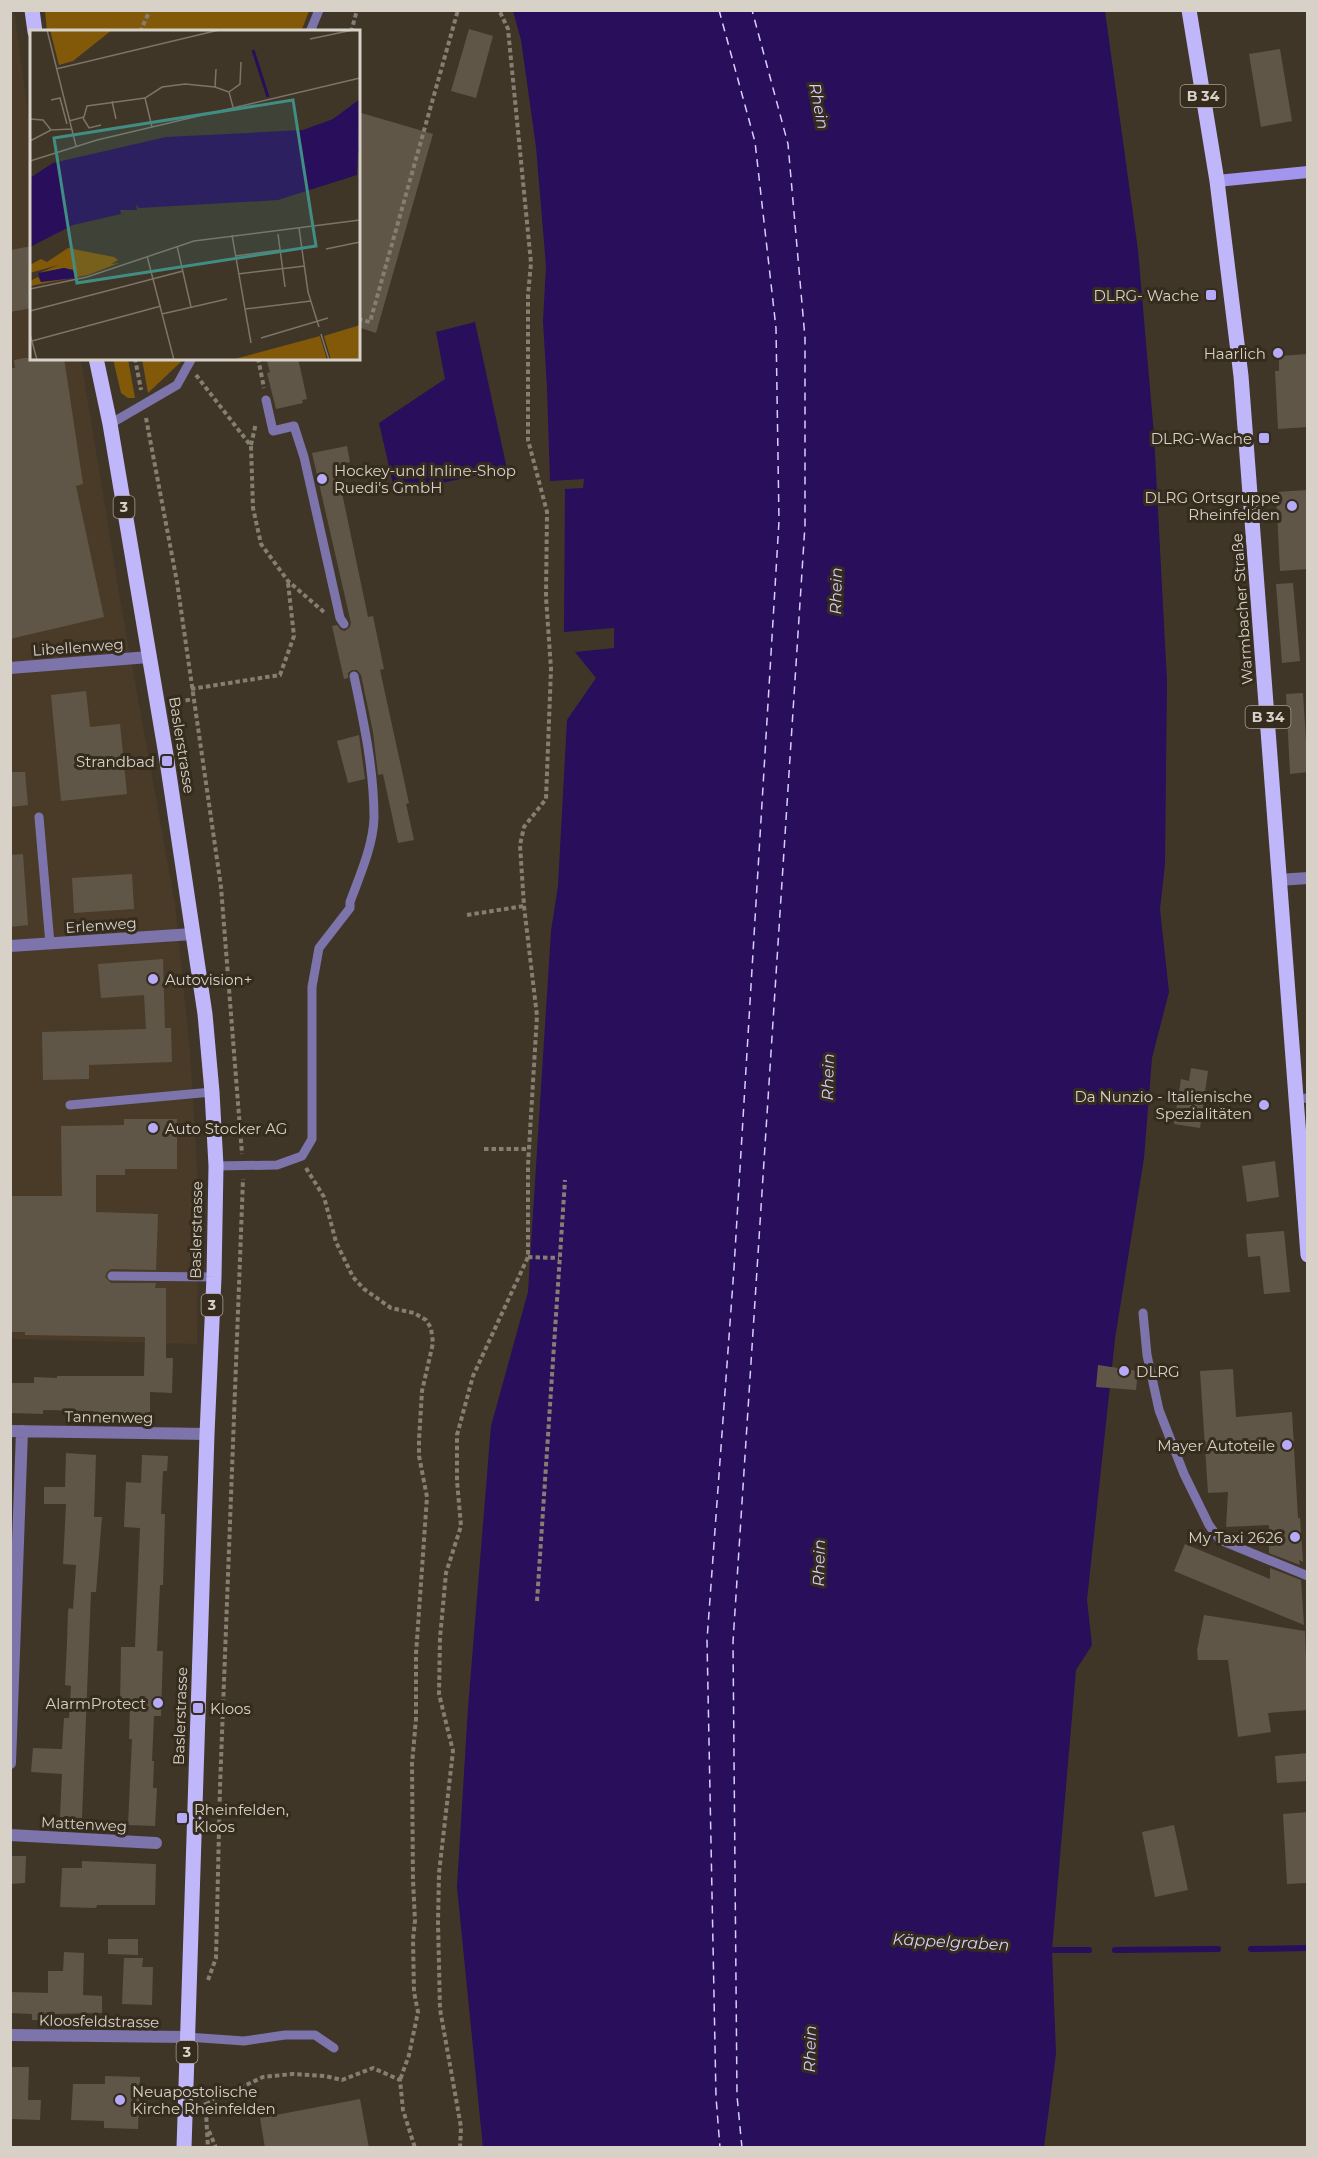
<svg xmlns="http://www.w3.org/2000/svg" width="1318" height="2158" font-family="Montserrat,sans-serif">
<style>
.built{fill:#493b27}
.green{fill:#815909}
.water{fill:#280e5b}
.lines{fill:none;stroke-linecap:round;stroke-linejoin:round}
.stream{stroke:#280e5b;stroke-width:6}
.ferry{stroke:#d4cffc;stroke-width:1.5;stroke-dasharray:8 6;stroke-linecap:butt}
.building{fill:#605647}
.path{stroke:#867e73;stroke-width:4;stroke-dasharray:4.5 3;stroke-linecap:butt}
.lane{stroke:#7c74ab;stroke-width:9}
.street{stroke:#7c74ab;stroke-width:12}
.secondary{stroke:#a395ed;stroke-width:12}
.primary{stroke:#c0b7fb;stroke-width:15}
.poi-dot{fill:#b6abf8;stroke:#352c1e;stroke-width:2}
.labels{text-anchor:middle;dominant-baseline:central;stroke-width:6;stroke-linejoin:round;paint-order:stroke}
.shield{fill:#352c1e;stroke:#a6a095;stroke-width:1.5}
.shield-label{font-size:14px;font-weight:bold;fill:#d7d1c8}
.poi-label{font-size:15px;fill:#d7d1c8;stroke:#352c1e;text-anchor:end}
.street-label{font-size:15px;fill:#d7d1c8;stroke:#352c1e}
.water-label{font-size:16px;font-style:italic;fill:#d4cffc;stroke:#352c1e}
.inset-river{fill:none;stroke:#280e5b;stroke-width:3}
.inset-road{fill:none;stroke:#7c7468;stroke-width:1.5}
.view{fill:#418d84;fill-opacity:0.15;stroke:#418d84;stroke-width:3}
.inset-edge{fill:none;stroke:#d7d1c8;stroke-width:3}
</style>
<rect width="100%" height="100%" fill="#3f3628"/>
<path class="built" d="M14 10 32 143V358L81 359 120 599 175 904 190 1053 199 1200 197 1344 11 1339 10 11Z"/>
<path class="green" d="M45 11V10L309 11 301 32 47 31Z
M113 359H128L135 398H128L121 393Z
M142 359V358L184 359 148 393Z"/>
<path class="water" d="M513 11H1105L1138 250 1154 435 1167 681 1165 864 1160 909 1169 992 1152 1058 1144 1158 1115 1339 1087 1600 1092 1645 1076 1670 1052 1950 1056 2054 1044 2147 483 2148 457 1887 468 1708 491 1426 528 1292 551 931 558 886 567 720 596 678 575 652 614 648V628L564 632 565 489 583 488 584 479 550 481 547 388 543 321 546 266 536 147 521 40Z
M475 322 507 469 395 493 379 423 445 379 436 332Z"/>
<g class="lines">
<path class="stream" d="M1251 1949 1308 1948
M1045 1950H1089
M1115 1950 1218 1949"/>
<path class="ferry" d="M719 10 755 142 776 328 779 521 734 1268 707 1640 716 2097 720 2148
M742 2148 737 2096 733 1642 805 525V338L788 144 752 10"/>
</g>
<path class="building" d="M469 29 493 36 476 98 451 91Z
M1280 49 1292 121 1261 127 1249 54Z
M358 112 433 134 376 333 358 327Z
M32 246V308L10 312V250Z
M1308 354V427L1278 429 1275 371H1279V356Z
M24 358H64L83 484 76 486 104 617 10 639V368H15L14 360Z
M266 358H298L307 399 302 400 303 403 276 409 267 373 270 372Z
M347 446 350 462 343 464 344 467 337 469 368 617 373 616 384 669 380 670 409 803 406 804 414 840 398 843 383 774 378 775 373 732 361 675 357 670H352L348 673V678L344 679 332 626 337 625 341 630 345 631 350 627 351 623 312 453Z
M1308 490V569L1280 571 1276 492Z
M1293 583 1300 661 1282 663 1276 584Z
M86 691 90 727 120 724 127 794 61 801 51 695Z
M1303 693 1308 772 1290 774 1286 694Z
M359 735 365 779 348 783 337 741Z
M10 772H25L28 805 10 807Z
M23 854 28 925 10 927V855Z
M132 874 134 909 74 913 72 878Z
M163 959 165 1028H171L172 1062 89 1065V1079L43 1080 42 1032 146 1029 144 995 101 998 98 964Z
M1191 1068 1208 1071 1200 1128 1174 1124 1181 1079 1189 1081Z
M124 1119H177V1169H125V1175H96V1212L158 1214 156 1270 111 1269 107 1272 105 1277 111 1283H156L155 1288H166V1358H173L172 1393 150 1392V1421H134V1413H93V1411L43 1410V1414L10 1413V1383H34V1377L57 1378V1376H144L145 1337 25 1335V1332H10V1196H62L61 1126 124 1125Z
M1275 1161 1279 1197 1247 1202 1242 1166Z
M1284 1231 1290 1292 1264 1294 1260 1256 1248 1257 1246 1234Z
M1098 1365 1138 1371 1136 1390 1096 1387Z
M1233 1369 1236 1417 1292 1412 1298 1518H1300L1303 1562 1299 1560 1300 1565 1269 1553V1525L1226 1527 1228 1492 1208 1493 1200 1371Z
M66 1453 96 1455 94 1517H102L96 1592H91L82 1818 60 1817 62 1774 31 1772 33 1748 62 1749 64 1718H69L71 1686 65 1685 67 1642 68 1611 69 1608 73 1609 76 1565 63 1564 66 1504H44V1487H65Z
M142 1455 168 1456 167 1471H163L161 1514H165L163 1585H160L157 1651H163L161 1716H154L152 1761H154L153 1788H157L155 1826 128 1825 132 1739H129L130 1707H120L121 1647H135L140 1528 124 1527 126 1482 141 1483Z
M1185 1544 1270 1579V1568L1301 1580 1304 1625 1174 1571Z
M1204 1615 1305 1631 1308 1710 1268 1713 1271 1732 1238 1737 1228 1660H1198L1197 1650Z
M1308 1753V1781L1277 1783 1275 1756Z
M1308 1812V1883L1287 1884 1283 1814Z
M1174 1825 1188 1890 1155 1897 1142 1832Z
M10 1856H26L25 1883 10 1884Z
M82 1861 156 1864 155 1905H97L96 1908 60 1907 62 1868H82Z
M108 1939H138V1955L108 1954Z
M64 1952 84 1953 83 1995 102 1996V2013L49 2014V2020H32V2014L10 2013V1992L48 1993V1971H63Z
M124 1958H143L142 1967H153L152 2005 122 2004Z
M10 2067H29L28 2100H41L40 2120 10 2119Z
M105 2076 140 2077 138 2129 104 2128V2121L71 2120 73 2084H105Z
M360 2099 369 2148H265L260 2118Z"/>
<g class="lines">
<path class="path" d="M140 32 150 10
M351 32 357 10
M358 319 370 322 458 10
M135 358 141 390
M258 358 264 388
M196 375 251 446 253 508 261 544 288 581 325 613
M146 418 177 582 221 887 242 1154
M251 445 256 423
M1306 638H1308
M191 689 280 675 294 636 288 583
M175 708 177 707 178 702 193 699
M467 915 524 906
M484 1149H529
M306 1168 324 1197 336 1242 353 1277 364 1289 391 1308 414 1313 426 1320 431 1328 433 1343 422 1391 419 1440V1456L427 1497 416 1654V1719L412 1764 413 1880 415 1921 413 1939 414 1992 418 2012 409 2055 400 2080
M528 1257 559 1258
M537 1601 565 1180
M208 1980 216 1958 220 1787 243 1179
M205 2095 208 2148
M206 2104 263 2077 293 2074 325 2076 342 2080 373 2068 400 2080 403 2110 415 2148
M209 2131 216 2148
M460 2148 461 2127 440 2009 438 1922 439 1873 453 1751 439 1694 440 1638 446 1573 461 1526 457 1481V1435L473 1376 528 1257V1165L537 1016 524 906 520 845 524 827 546 799 551 669 546 597 547 512 528 440V295L531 263 508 29 499 10"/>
<path class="lane" d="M310 32 319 10
M266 400 273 431 294 426 304 457 340 618 344 624
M110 424 177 385 192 358
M39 817 50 944
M1295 1099 1308 1098
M70 1105 212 1092
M216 1166 277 1165 302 1156 312 1139V987L319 948 350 908V902C360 875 373 846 374 818 374 770 364 723 354 676
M112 1276 214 1277
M1143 1313 1147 1355 1159 1410 1184 1474 1209 1525 1220 1540 1308 1576
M187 2037 244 2041 285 2035H315L334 2048"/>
<path class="street" d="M10 668 149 657
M1278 880 1308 878
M10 946 193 934
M10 1431 207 1434
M10 1763 22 1431
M10 1835 156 1843
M10 2035 187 2037"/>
<path class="secondary" d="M1217 181 1308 172"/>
<path class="primary" d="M32 10 35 32
M1189 10 1217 181 1241 376 1308 1255
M96 358 110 424 167 761 205 1014 212 1092 216 1166 214 1277 207 1434 184 2148"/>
</g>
<g class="poi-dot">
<rect x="1205" y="289" width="12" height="12" rx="3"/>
<circle cx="1278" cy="353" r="6"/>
<rect x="1258" y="432" width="12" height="12" rx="3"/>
<circle cx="322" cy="479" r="6"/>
<circle cx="1292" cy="506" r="6"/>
<rect x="161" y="755" width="12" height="12" rx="3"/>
<circle cx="153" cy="979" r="6"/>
<circle cx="1264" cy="1105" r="6"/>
<circle cx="153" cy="1128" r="6"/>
<circle cx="1124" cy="1371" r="6"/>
<circle cx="1287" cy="1445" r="6"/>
<circle cx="1295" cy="1537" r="6"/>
<circle cx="158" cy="1703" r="6"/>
<rect x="192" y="1702" width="12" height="12" rx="3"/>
<rect x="176" y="1812" width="12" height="12" rx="3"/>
<circle cx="120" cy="2100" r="6"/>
</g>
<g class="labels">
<g class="shield">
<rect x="1180.5" y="85" width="45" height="22" rx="4.5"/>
<rect x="113.5" y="496" width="21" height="22" rx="4.5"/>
<rect x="1245.5" y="706" width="45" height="22" rx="4.5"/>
<rect x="201.5" y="1294" width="21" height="22" rx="4.5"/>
<rect x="176.5" y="2041" width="21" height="22" rx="4.5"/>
</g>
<g class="shield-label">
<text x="1203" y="96">B 34</text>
<text x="124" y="507">3</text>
<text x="1268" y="717">B 34</text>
<text x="212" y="1305">3</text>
<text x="187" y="2052">3</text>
</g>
<g class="poi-label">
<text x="1199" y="295">DLRG- Wache</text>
<text x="1266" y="353">Haarlich</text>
<text x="1252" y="438">DLRG-Wache</text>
<text x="334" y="470" text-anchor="start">Hockey-und Inline-Shop<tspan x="334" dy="17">Ruedi's GmbH</tspan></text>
<text x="1280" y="497">DLRG Ortsgruppe<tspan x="1280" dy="17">Rheinfelden</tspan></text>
<text x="155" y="761">Strandbad</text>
<text x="165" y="979" text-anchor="start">Autovision+</text>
<text x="1252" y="1096">Da Nunzio - Italienische<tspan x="1252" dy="17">Spezialitäten</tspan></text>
<text x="165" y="1128" text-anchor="start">Auto Stocker AG</text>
<text x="1136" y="1371" text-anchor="start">DLRG</text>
<text x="1275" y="1445">Mayer Autoteile</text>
<text x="1283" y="1537">My Taxi 2626</text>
<text x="146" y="1703">AlarmProtect</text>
<text x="210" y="1708" text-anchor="start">Kloos</text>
<text x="194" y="1809" text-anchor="start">Rheinfelden,<tspan x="194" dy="17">Kloos</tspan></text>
<text x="132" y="2091" text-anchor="start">Neuapostolische<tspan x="132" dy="17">Kirche Rheinfelden</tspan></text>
</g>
<g class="street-label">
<text transform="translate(1242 609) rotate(-94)">Warmbacher Straße</text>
<text transform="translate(78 647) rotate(-4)">Libellenweg</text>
<text transform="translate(182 745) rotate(81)">Baslerstrasse</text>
<text transform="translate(101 925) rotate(-4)">Erlenweg</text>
<text transform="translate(196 1230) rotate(-89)">Baslerstrasse</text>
<text transform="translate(109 1417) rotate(1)">Tannenweg</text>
<text transform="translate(180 1716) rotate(-88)">Baslerstrasse</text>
<text transform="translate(84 1824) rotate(3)">Mattenweg</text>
<text transform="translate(99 2021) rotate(1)">Kloosfeldstrasse</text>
</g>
<g class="water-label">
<text transform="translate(819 106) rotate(79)">Rhein</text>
<text transform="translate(836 591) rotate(-89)">Rhein</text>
<text transform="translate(828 1077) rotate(-89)">Rhein</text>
<text transform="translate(819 1563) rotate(-89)">Rhein</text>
<text transform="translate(951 1942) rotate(3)">Käppelgraben</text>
<text transform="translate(810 2049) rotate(-89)">Rhein</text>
</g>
</g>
<g transform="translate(30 30)">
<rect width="330" height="330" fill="#3f3628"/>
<path d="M20 0H82L43 31 29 35ZM38 218 84 227 88 230 81 234 89 233 58 245 0 256V251L8 247 11 252 43 240 34 238 7 244 28 235 0 243V235L11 229 17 232ZM330 295V330H301L294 306ZM290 306 297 330H201Z" fill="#815909"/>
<path d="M330 69 327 145 248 170 109 178 106 174 107 180H90L91 184 43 195 0 217V148L23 133 136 107 273 100 303 89ZM34 238 43 240 45 248 11 252 8 243Z" fill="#280e5b"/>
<path class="inset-river" d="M223 20 238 67M0 186 71 158 216 144 266 135 330 117M0 190 70 162 216 147 330 120"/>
<path class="inset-road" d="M17 0 46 116M280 9 323 0M26 39 189 0M185 57 186 39M199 62 210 54 211 32M21 70 30 68 37 94M82 71 86 89M53 88 59 98 71 95M0 89 13 90 21 100M39 91 54 87 57 76 115 68M122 97 115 68 132 57 155 54 185 57 199 62 203 77M0 111 21 100 42 99M0 131 67 110 330 48M269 198 278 262 289 297M248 204 255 257M202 205 215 279 281 271M147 216 161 277M296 219 330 212M117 226 144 330M205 226 250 220M208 244 275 236M0 259 57 247 164 211 330 190M215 279 221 313M0 281 153 241M132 284 197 269M0 304 7 330M291 304 299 330M231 308 298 288M2 311 131 276"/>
<path class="view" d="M263 70 286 216 47 253 24 108Z"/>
<rect width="330" height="330" class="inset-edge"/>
</g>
<rect width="1318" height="2158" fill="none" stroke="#d7d1c8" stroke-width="24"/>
</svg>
